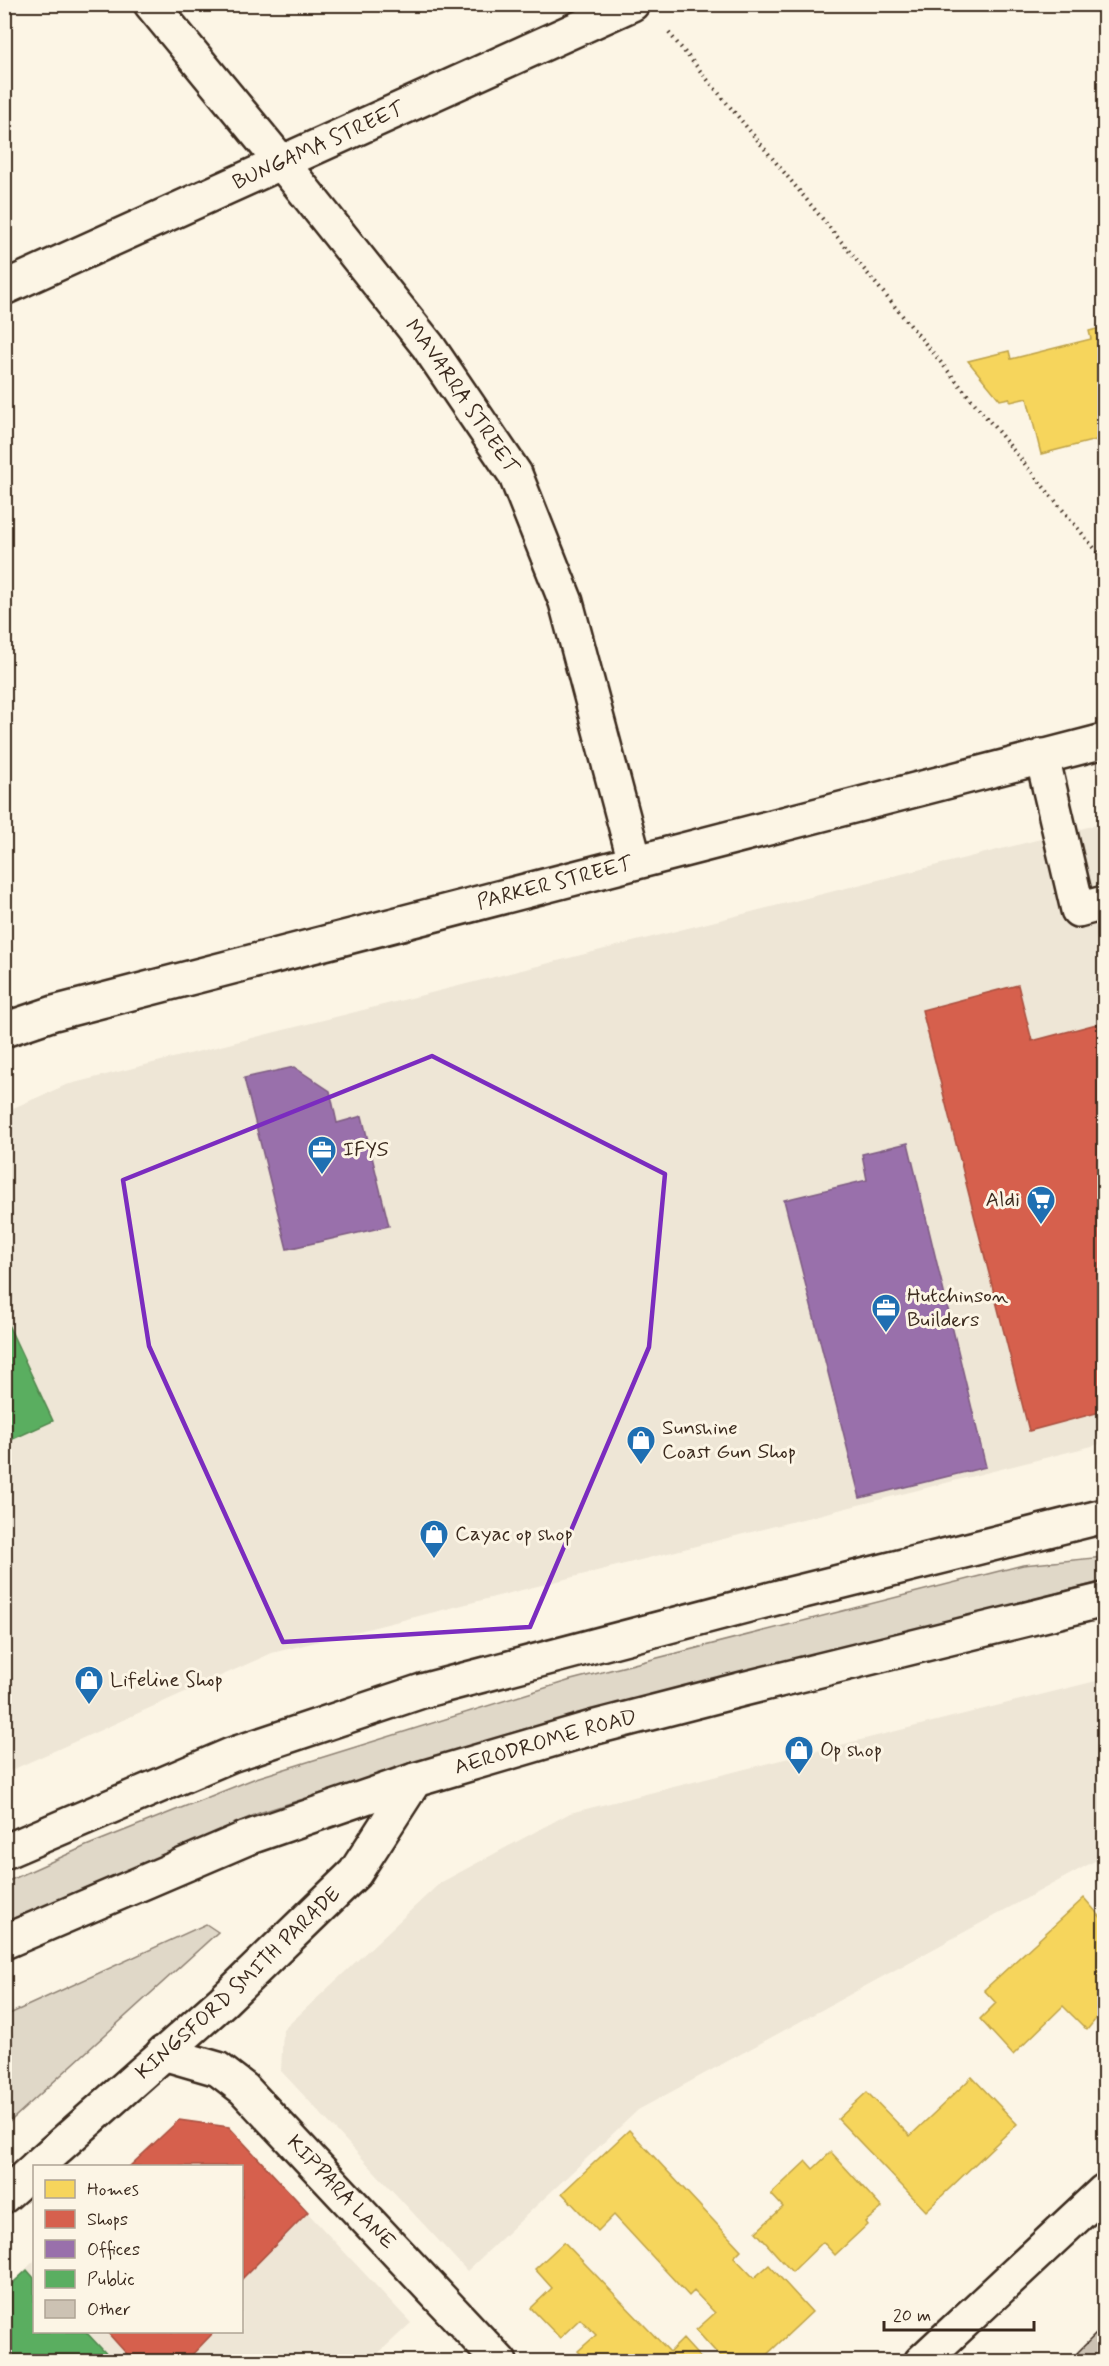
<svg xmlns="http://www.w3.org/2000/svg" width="1109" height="2366" font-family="Mynerve,sans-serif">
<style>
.built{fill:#eee6d6}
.green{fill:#e0d8c8;stroke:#8e8173;stroke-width:1.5}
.homes{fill:#f6d55c;stroke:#bea249;stroke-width:1.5}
.shops{fill:#d6604d;stroke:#a8503f;stroke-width:1.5}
.offices{fill:#9970ab;stroke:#7d5b81;stroke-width:1.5}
.public{fill:#5aae61;stroke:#51864d;stroke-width:1.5}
.building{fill:#ccc2b3;stroke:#3b2a1e;stroke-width:1.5}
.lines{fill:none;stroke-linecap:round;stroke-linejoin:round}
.minor-casing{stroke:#3b2a1e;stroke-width:38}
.major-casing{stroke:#3b2a1e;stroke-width:38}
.path{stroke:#3b2a1e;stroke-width:4;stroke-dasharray:1.5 4.5;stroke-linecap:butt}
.minor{stroke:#fcf5e5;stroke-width:33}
.major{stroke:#fcf5e5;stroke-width:33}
.marked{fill:none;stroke:#7b2cbf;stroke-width:4.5;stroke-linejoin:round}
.labels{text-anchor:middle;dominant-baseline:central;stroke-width:6;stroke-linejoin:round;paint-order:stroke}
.street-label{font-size:21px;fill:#3b2a1e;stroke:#fcf5e5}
.poi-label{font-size:21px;fill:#3b2a1e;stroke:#fcf5e5;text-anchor:start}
</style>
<rect width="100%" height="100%" fill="#fcf5e5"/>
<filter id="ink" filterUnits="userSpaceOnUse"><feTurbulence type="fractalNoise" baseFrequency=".0167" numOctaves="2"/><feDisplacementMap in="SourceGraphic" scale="12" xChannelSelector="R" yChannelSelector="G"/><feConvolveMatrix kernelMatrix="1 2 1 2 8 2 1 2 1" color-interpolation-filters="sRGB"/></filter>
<g filter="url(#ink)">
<path class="built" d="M1104 823V1443L272 1653 5 1773 4 1112 66 1085Z
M1104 1679V1856L638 2110 467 2271 281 2071 283 2030 440 1883 570 1813Z
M183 2122 229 2129 411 2323 370 2361 5 2362V2289L34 2261V2332H242V2166H136Z"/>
<path class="green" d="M1104 1557V1581L521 1730 259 1813 5 1926 4 1883 86 1846 256 1778 571 1680 1023 1565Z
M206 1924 218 1932 5 2126V2016Z"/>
<path class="homes" d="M1104 327V438L1041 454 1027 398 1011 402 1009 398 1000 400 968 361 1009 351 1011 359 1091 339 1089 331Z
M1084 1898 1104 1921V2009L1087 2030 1063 2006 1013 2055 980 2019 996 2003 984 1990Z
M972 2077 1017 2124 926 2211 838 2119 867 2092 910 2136Z
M629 2130 741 2250 734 2257 754 2278 769 2265 812 2312 759 2362H725L696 2330 715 2313 694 2291 689 2296 614 2215 598 2231 562 2193Z
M831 2152 882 2208 865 2222 867 2225 835 2255 823 2242 792 2272 756 2232 783 2207 771 2194 806 2161 813 2169Z
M564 2242 670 2352 683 2339 704 2362H588L578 2351 596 2335 580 2319 560 2338 531 2308 552 2288 535 2269Z"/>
<path class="shops" d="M1018 985 1032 1041 1104 1022V1411L1029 1431 922 1010Z
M179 2120 229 2127 308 2212 242 2279V2166H130Z
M107 2332H214L185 2362H134Z"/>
<path class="offices" d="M294 1067 330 1091 337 1123 362 1116 389 1226 287 1249 244 1078Z
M908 1143 986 1467 860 1498 784 1200 867 1180 862 1154Z"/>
<path class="public" d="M4 1316 53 1421 4 1443Z
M27 2270 34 2278V2332H86L114 2362H4V2291Z"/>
<path class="building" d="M1104 2326V2362H1087L1077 2353Z"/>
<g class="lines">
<g class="minor-casing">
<g id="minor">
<path id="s1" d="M151 4 299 184 428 346 515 474 566 602 635 862"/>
<path id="s2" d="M4 288 632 4"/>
<path d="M1042 756 1078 910 1104 903"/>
<path id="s3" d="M4 1030 54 1013 1104 741"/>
<path id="s4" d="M163 2053 218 2069 244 2089 500 2362"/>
<path id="s5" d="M37 2166 223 2001 355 1873 415 1780"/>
<path d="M4 2196 34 2169"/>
<path d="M921 2362 1104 2191"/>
</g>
</g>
<g class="major-casing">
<g id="major">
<path d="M4 1852 231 1755 422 1691 787 1595 1104 1516"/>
<path id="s6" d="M4 1942 247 1838 415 1780 592 1728 743 1689 1104 1600"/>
</g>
</g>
<path class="path" d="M669 33 1104 560"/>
<use href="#minor" class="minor"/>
<use href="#major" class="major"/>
</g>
</g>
<path class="marked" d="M432 1056 665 1174 649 1347 530 1627 283 1642 149 1346 123 1180Z"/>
<defs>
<g id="office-pin" transform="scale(1.5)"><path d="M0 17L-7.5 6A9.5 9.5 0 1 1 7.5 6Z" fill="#1f6fb2" stroke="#fcf5e5"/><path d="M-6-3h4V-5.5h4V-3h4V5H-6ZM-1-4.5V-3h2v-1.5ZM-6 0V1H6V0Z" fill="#fff"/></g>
<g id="supermarket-pin" transform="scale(1.5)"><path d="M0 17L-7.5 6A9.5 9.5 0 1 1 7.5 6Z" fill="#1f6fb2" stroke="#fcf5e5"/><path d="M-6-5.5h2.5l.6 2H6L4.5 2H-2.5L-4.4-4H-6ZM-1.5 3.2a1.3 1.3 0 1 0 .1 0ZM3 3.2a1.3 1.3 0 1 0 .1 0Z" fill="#fff"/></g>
<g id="shop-pin" transform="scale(1.5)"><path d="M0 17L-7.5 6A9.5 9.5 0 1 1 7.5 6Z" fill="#1f6fb2" stroke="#fcf5e5"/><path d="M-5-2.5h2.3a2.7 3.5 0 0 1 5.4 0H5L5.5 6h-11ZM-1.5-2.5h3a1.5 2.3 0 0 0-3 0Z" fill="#fff"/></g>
</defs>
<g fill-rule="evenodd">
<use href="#office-pin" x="322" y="1150"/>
<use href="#supermarket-pin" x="1041" y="1200"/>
<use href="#office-pin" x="886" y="1308"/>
<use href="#shop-pin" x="641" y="1440"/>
<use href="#shop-pin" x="434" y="1534"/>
<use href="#shop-pin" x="89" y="1680"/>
<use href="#shop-pin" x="799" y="1750"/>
</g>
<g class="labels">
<g class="street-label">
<text stroke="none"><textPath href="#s2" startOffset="345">BUNGAMA STREET</textPath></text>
<text stroke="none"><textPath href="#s1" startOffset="501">MAVARRA STREET</textPath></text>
<text stroke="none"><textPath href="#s3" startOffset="570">PARKER STREET</textPath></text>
<text stroke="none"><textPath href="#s6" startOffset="578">AERODROME ROAD</textPath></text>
<text stroke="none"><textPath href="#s5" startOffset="272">KINGSFORD SMITH PARADE</textPath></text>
<text stroke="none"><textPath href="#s4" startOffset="232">KIPPARA LANE</textPath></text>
</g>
<g class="poi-label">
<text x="343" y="1150">IFYS</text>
<text x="1020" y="1200" text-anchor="end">Aldi</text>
<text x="907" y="1296">Hutchinson<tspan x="907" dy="24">Builders</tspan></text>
<text x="662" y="1428">Sunshine<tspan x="662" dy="24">Coast Gun Shop</tspan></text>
<text x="455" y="1534">Cayac op shop</text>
<text x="110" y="1680">Lifeline Shop</text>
<text x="820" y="1750">Op shop</text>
</g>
</g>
<rect width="1109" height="2366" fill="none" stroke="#fcf5e5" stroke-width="24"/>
<rect x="12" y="12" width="1085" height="2342" fill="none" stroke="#3b2a1e" stroke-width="2" filter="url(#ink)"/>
<rect x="33" y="2165" width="210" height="168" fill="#fcf5e5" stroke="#afa495" stroke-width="1.5"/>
<rect x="45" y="2180" width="30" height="18" fill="#f6d55c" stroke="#afa495" stroke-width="1.5"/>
<text x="87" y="2195" font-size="18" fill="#3b2a1e">Homes</text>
<rect x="45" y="2210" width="30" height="18" fill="#d6604d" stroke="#afa495" stroke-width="1.5"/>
<text x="87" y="2225" font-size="18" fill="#3b2a1e">Shops</text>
<rect x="45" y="2240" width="30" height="18" fill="#9970ab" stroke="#afa495" stroke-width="1.5"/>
<text x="87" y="2255" font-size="18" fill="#3b2a1e">Offices</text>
<rect x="45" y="2270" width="30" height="18" fill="#5aae61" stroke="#afa495" stroke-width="1.5"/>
<text x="87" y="2285" font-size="18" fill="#3b2a1e">Public</text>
<rect x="45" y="2300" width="30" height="18" fill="#ccc2b3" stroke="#afa495" stroke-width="1.5"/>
<text x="87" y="2315" font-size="18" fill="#3b2a1e">Other</text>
<path d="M884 2321v9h150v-9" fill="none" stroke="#3b2a1e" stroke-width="3"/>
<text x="893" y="2321" font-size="18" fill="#3b2a1e" stroke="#fcf5e5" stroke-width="4.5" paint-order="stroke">20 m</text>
</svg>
